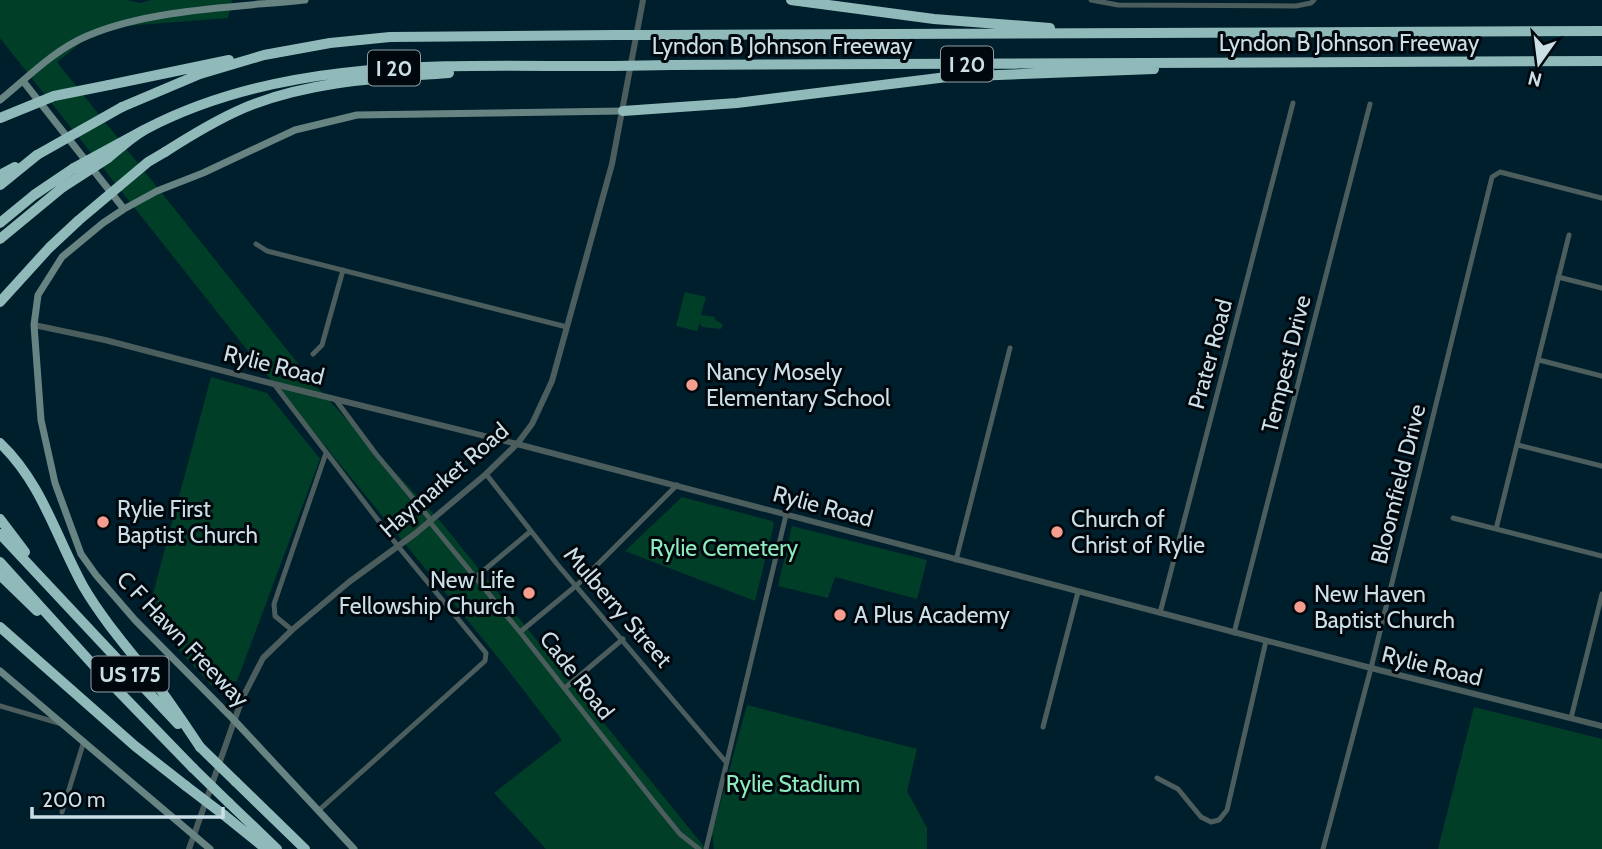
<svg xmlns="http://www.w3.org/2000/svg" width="1602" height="849" font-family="Cabin,sans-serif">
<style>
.green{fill:#003e27}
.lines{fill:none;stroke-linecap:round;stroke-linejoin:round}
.minor{stroke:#4c5d5d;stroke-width:5}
.tertiary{stroke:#4c5d5d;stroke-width:6}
.secondary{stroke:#678382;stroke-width:7}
.motorway{stroke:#8fbab9;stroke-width:10}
.motorway-bridge{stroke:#8fbab9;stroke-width:10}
.poi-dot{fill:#f59d8f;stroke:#00080d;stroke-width:2.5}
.labels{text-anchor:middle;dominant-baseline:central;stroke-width:6;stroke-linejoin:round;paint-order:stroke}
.shield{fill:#00080d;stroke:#8f9ea6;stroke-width:2}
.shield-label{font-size:21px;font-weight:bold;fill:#ccdfe7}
.street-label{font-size:23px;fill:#ccdfe7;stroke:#00080d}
.poi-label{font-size:23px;fill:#ccdfe7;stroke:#00080d;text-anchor:start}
.park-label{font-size:23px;fill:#8ceabc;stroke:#00080d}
</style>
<rect width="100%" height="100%" fill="#001f2c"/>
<path class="green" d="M0 0H127L140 3 151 0H232L228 18 99 28 57 62 316 386 441 522 706 849H546L494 793 562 740 505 666 267 375 0 38Z
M685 292 706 297 701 315 715 317V320L723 324 721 329 702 327 700 323 697 331 676 326Z
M211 377 267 393 320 459 237 681 212 686 147 616Z
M682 497 772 521 774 524 755 601 625 551Z
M792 526 927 560 917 599 835 577 828 598 778 586Z
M747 705 917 749 907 791 927 828V849H714L712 833Z
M1474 707 1602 739V849H1438Z"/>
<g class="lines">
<path class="minor" d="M1091 0 1118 5 1296 6 1311 3 1314 0
M256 244 267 251 567 327
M1558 277 1602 288
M313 354 322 345 343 270
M1539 360 1602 376
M274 384 397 545 486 653 485 661 318 811
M335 399 376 454 431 520
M1518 445 1602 466
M486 474 557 564 725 761
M1453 518 1602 556
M429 521 520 632 662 812 680 834 699 849
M1496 529 1569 235
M956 560 1010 348
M476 577 531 531
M1160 613 1293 103
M292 630 275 616 274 604 326 453
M520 632 577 585 677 485
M1234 633 1370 104
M565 688 623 639
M0 706 62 724
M1571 718 1602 594
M1043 727 1078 592
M1157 778 1178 789 1201 817 1211 822 1219 820 1227 810 1266 641
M62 812 84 741
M706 849 786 515
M1323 849 1371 668 1492 177 1500 172 1602 198"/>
<path class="tertiary" d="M34 325 105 340 274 384 517 444 1371 668 1602 726
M189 849 242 699 263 658 292 630 349 582 416 533 486 474 517 444 532 424 552 381 612 164 643 0"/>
<path class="secondary" d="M23 81 124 209
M0 100C27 78 54 50 87 36 149 9 238 7 305 0
M0 671 210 849
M354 849 234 720 135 620 96 575 81 554 55 483 41 420 34 325 38 295 62 257 103 223 124 209 157 191 203 173 295 130 357 115 623 111"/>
<path class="motorway" d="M791 0 934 19 1050 28
M661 35 1602 31
M672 65 1602 61
M109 85 229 60
M122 107 200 74 264 55 330 43 390 37 615 35
M623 111 737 103 947 77 1154 69
M165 152C190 136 216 120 244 108 308 81 381 78 449 73
M108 158C120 148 133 136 146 129 290 54 456 67 613 66
M0 175 15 167
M0 185 37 155
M0 223 34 195 74 168
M0 239 63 187
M0 443C42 483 56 537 83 586 104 622 132 653 157 685 172 705 186 726 200 747
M0 519 25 552
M0 534 178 724
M0 562 96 668 193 768
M0 575 37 611
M0 627 135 746 186 786
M236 782 305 849
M229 803 277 849
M224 815 266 849"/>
<path class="motorway-bridge" d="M615 35H661
M613 66 672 65
M0 118 54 96 109 85
M37 155 122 107
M74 168 144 130
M63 187 108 158
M0 302 49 248 79 220 148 162 165 152
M200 747 236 782
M193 768 229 803
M186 786 224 815"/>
</g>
<g class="poi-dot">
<circle cx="692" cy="385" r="7"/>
<circle cx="103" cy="522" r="7"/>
<circle cx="1057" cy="532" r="7"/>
<circle cx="529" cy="593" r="7"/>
<circle cx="1300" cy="607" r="7"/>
<circle cx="840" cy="615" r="7"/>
</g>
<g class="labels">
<g class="shield">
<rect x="941" y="46.5" width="52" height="35" rx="5"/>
<rect x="368" y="50.5" width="52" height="35" rx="5"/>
<rect x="91.5" y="656.5" width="77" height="35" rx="5"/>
</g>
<g class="shield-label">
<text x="967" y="64">I 20</text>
<text x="394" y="68">I 20</text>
<text x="130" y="674">US 175</text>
</g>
<g class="street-label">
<text x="1349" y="43">Lyndon B Johnson Freeway</text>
<text x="782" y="46">Lyndon B Johnson Freeway</text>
<text transform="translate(1210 354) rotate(-75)">Prater Road</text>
<text transform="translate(1286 364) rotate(-76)">Tempest Drive</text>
<text transform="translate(274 365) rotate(14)">Rylie Road</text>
<text transform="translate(444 480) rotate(-41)">Haymarket Road</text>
<text transform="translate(1398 484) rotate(-76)">Bloomfield Drive</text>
<text transform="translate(823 506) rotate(15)">Rylie Road</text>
<text transform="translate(618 607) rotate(49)">Mulberry Street</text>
<text transform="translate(183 639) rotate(46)">C F Hawn Freeway</text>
<text transform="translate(1432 666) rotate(14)">Rylie Road</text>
<text transform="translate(577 675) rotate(52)">Cade Road</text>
</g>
<g class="poi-label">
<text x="706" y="372">Nancy Mosely<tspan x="706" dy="26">Elementary School</tspan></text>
<text x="117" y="509">Rylie First<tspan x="117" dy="26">Baptist Church</tspan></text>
<text x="1071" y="519">Church of<tspan x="1071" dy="26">Christ of Rylie</tspan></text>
<text x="515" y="580" text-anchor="end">New Life<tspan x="515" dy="26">Fellowship Church</tspan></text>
<text x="1314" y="594">New Haven<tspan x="1314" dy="26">Baptist Church</tspan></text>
<text x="854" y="615">A Plus Academy</text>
</g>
<g class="park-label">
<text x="724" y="548">Rylie Cemetery</text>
<text x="793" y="784">Rylie Stadium</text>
</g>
</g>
<g transform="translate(1539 63) rotate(194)" stroke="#00080d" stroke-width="5" paint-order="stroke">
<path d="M0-5L12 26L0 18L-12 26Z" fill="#ccdfe7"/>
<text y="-10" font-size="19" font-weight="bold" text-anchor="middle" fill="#ccdfe7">N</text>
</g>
<path d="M32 807v10h191v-10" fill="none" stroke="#ccdfe7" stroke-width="3.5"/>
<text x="42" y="807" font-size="21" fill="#ccdfe7" stroke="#00080d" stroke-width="5" paint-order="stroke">200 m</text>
</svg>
